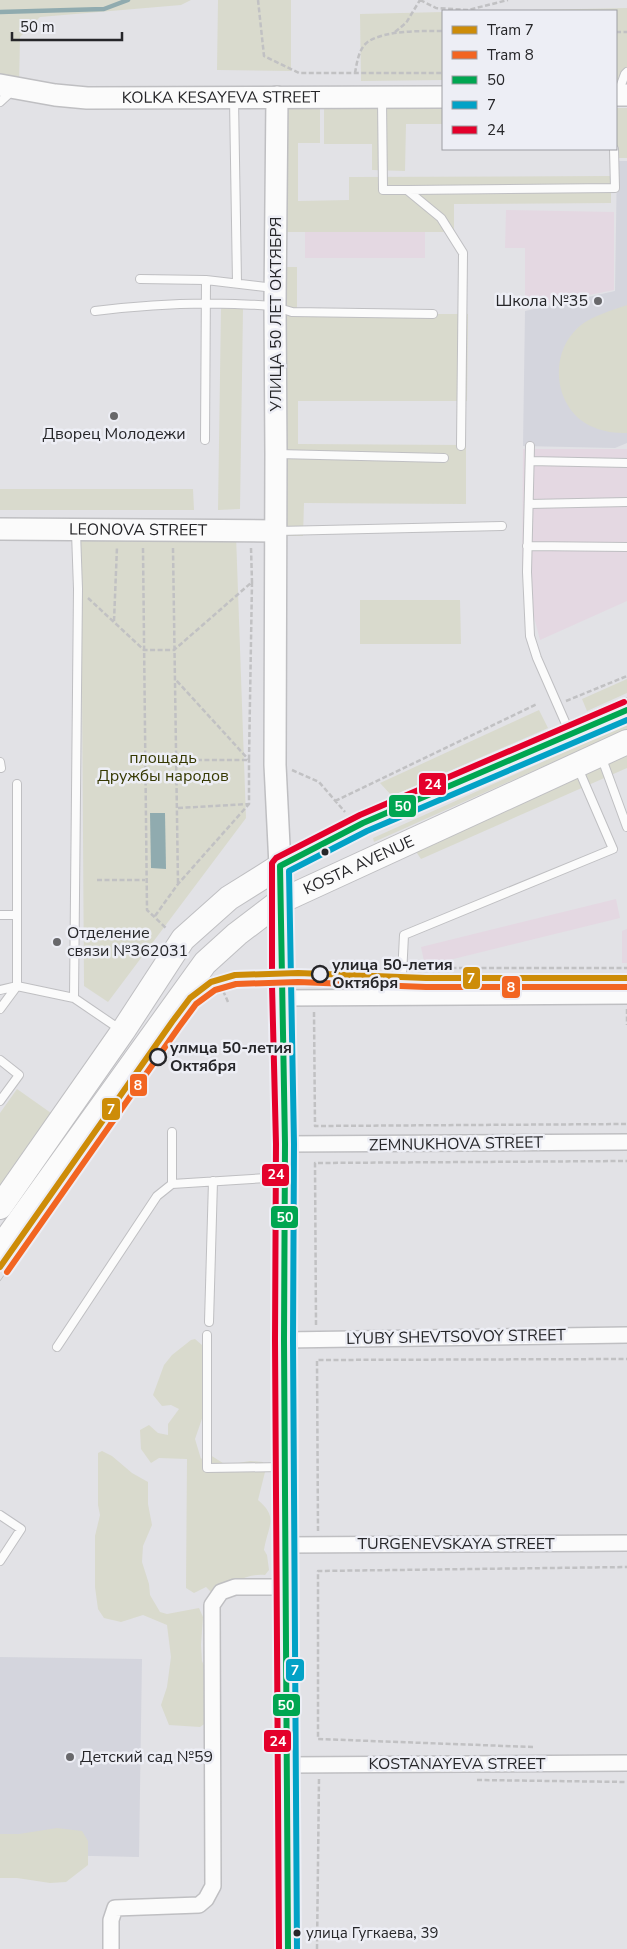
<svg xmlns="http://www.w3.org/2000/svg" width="627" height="1949" font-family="'Nunito Sans',sans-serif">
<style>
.built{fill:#d4d5dd}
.industrial{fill:#e4d8e2}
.green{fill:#d9dacd}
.water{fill:#90abaf}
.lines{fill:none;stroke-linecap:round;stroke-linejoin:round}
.stream{stroke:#90abaf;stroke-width:4.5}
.lane-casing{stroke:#bfbfc2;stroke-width:10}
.street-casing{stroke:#bfbfc2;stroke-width:18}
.secondary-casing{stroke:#bfbfc2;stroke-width:24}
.primary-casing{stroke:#bfbfc2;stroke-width:26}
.path{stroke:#c1c1c3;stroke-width:2.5;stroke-dasharray:5 2.5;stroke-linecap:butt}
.lane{stroke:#fbfbfb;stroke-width:8}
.street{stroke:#fbfbfb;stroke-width:15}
.secondary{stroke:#fbfbfb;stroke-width:21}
.primary{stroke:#fbfbfb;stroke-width:24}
.tram{stroke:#c0c0c1;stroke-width:1}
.bus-1-casing{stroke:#edeef5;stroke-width:10}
.bus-2-casing{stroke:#edeef5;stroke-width:10}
.bus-3-casing{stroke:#edeef5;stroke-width:10}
.bus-1{stroke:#00a651;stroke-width:6}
.bus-2{stroke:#02a2c6;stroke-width:6}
.bus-3{stroke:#e4002b;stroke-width:6}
.tram-1-casing{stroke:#edeef5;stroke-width:10}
.tram-2-casing{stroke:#edeef5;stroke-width:10}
.tram-1{stroke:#cd8c08;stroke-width:6}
.tram-2{stroke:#f26522;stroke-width:6}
.poi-dot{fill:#68686b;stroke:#edeef5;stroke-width:2}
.bus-dot{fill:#262629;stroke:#edeef5;stroke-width:2}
.stop-dot{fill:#edeef5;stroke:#262629;stroke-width:2.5}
.labels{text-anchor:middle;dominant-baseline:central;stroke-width:5;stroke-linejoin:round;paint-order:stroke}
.bus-label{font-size:15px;fill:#262629;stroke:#edeef5;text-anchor:start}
.street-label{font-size:16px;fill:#262629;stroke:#edeef5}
.poi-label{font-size:16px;fill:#262629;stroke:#edeef5;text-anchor:start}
.park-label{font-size:16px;fill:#363902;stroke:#edeef5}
.stop-label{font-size:16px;font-weight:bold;fill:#262629;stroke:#edeef5;text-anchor:start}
.line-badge{stroke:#edeef5;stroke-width:2}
.badge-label{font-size:14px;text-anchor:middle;font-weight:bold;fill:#fff}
</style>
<rect width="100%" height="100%" fill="#e2e2e6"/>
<path class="built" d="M617 161H627V443L615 448 523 446 525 311 615 291Z
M0 1657 142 1659 139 1857 0 1854Z"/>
<path class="industrial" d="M506 210 614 212V290L525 308V248H505Z
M305 219H425V258H305Z
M523 449H627V601L540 640 522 571Z
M616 899 620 918 425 966 421 947Z
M627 929V963H622V931Z"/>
<path class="green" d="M0 0H191L181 5 40 17 20 37 19 87 0 83Z
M218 0H291V71L217 70Z
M627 8V80H616V11H478Z
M443 12V80L361 81 360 14Z
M282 108H320V143H298V201L349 200V177L611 176V203L454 204V232H283Z
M324 108H443V124H406L405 171 372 170V144H324Z
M617 108H627V158H616Z
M280 267H297V314H468L467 401H298V444L466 445V504L304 503 303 536H279Z
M627 305V433C615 433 604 432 593 427 557 412 548 362 573 333 586 317 608 312 627 305Z
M221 308H243L240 509 218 510Z
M0 489H193L194 510H0Z
M81 533 236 535 246 818 108 1002 84 986Z
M360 600H460L461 644H360Z
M627 679V693L587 711 582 699Z
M539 710 548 728 392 796 380 783Z
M627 724V729L374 842 373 838Z
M627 746V768L421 859 410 843Z
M17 1089 51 1113 0 1185V1113Z
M195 1339 202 1345 206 1358V1407L195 1439 201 1459 207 1453 226 1465 250 1461 263 1462 265 1472 258 1500C279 1518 268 1525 264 1550L267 1555 269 1570 265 1575C245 1573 230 1585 214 1595L206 1587 194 1593 186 1588 187 1459 159 1458 151 1463 141 1449 140 1430 149 1425 158 1433 168 1435V1424L179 1409 171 1405 162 1406 153 1395 164 1365 172 1355 191 1340Z
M102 1451 112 1456 132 1473 148 1482V1504L152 1525 143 1546 142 1562 149 1584 150 1595 160 1612 167 1614 199 1608 203 1617 201 1645 202 1661 209 1677 210 1720 200 1727 169 1725 161 1705 167 1687 171 1657 167 1625 143 1615 121 1622 104 1618 98 1609 95 1587V1536L100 1515 98 1505V1453Z
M57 1828 82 1831 88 1841V1865L66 1882 50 1883 17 1878H0V1834H19Z"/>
<path class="water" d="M150 813H165L166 869 151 868Z"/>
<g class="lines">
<path class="stream" d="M0 12 104 9 128 0"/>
<g class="lane-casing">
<path id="lane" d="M618 93 625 74 627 72
M234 99 237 283
M382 100 383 190H407L441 218 463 253 461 446
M0 102 12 91
M407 190 615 188 614 149
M140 279 206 280 274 288
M95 311C142 305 188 302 235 304 256 305 271 304 292 312L433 314
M205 440 206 280
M530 446 527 572 530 636 537 658 569 731
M278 454 444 458
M530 461 627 463
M529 504 627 502
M278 531 502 526
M76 532 78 589 74 998 121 1030
M527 546 627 547
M601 756 627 827
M0 762 1 768
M0 915H17V986L0 1009
M17 915V784
M0 990 17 986 74 998
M401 996 404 935 613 849 578 768
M0 1060 19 1075 0 1101
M172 1132V1184
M209 1322 213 1181
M207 1335V1468L283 1467
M57 1347 157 1196 172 1184 283 1177
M0 1515 21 1529 0 1561"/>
</g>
<g class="street-casing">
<path id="street" d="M281 998 627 996
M285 1144 627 1142
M284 1340 627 1335
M286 1545 627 1543
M288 1765 627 1763
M111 1949V1920L115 1908 199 1905 206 1899 213 1886 212 1605 221 1592 235 1587H286"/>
</g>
<g class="secondary-casing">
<g id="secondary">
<path id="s1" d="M0 85 55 95 87 98 443 97"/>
<path d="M616 95H627"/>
<path d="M277 97 275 305 276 454 275 765 280 866 281 985 285 1144 284 1340 288 1949"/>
<path id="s2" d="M0 529 276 531"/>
</g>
</g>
<g class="primary-casing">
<g id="primary">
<path d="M0 1207 123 1031 183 939 229 898 280 866 363 823 627 710"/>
<path id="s3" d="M0 1248 205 963 237 934 279 902 627 742"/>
</g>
</g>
<path class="path" d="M258 0 264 56 299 73H443
M420 0 436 8 468 10 508 0
M395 32 406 23 420 0
M616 32H627
M355 73C357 62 359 47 369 41 388 30 422 31 443 31
M143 548 147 910 167 929
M173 548 178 884
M251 548 252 582
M88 598 144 650H174L252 582 249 760H177
M114 621 117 547
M566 701 627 676
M292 770 319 782 345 812
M335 801 537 704
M178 808 249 804
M97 880H145
M155 916 178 884 249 804V760L176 680
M414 968H627
M217 977 228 1002
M627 1009V1025
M314 1012 315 1126 627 1124
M316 1325 315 1163 627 1161
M318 1531 317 1360 627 1359
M533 1747 318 1739V1571L627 1567
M477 1780 627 1782
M317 1949 319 1778"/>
<use href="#lane" class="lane"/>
<use href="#street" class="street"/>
<use href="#secondary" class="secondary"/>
<use href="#primary" class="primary"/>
<path class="tram" d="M0 1281 190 1009 206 997 220 990 248 983 329 988 627 987"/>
<g class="bus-1-casing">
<path id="bus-1" d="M288 1949 284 1340 285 1144 280 866 363 823 627 710"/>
</g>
<g class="bus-2-casing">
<path id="bus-2" d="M297 1949 293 1340 294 1144 289 871 367 831 627 720"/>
</g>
<g class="bus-3-casing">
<path id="bus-3" d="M279 1949 275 1340 276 1144 272 985V863L276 858 360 815 624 702"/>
</g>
<use href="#bus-1" class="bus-1"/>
<use href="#bus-2" class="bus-2"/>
<use href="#bus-3" class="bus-3"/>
<g class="tram-1-casing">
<path id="tram-1" d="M0 1267 172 1022 190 998 211 982 235 975 298 973 426 978H627"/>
</g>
<g class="tram-2-casing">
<path id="tram-2" d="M7 1272 179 1027 196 1004 215 990 236 984 298 982 426 987H627"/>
</g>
<use href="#tram-1" class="tram-1"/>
<use href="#tram-2" class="tram-2"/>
</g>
<g class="poi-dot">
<circle cx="598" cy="301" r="5"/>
<circle cx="114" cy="416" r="5"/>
<circle cx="57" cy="942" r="5"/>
<circle cx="70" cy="1757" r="5"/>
</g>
<g class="bus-dot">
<circle cx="325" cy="852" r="4.5"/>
<circle cx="297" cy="1933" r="4.5"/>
</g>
<g class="stop-dot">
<circle cx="320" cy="974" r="8"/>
<circle cx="158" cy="1057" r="8"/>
</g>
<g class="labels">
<g class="bus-label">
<text x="306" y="1933">улица Гугкаева, 39</text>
</g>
<g class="street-label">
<text stroke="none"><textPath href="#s1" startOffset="222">KOLKA KESAYEVA STREET</textPath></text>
<text transform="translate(276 314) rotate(-90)">УЛИЦА 50 ЛЕТ ОКТЯБРЯ</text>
<text stroke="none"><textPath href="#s2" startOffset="138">LEONOVA STREET</textPath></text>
<text stroke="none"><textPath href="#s3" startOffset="535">KOSTA AVENUE</textPath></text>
<text transform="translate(456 1144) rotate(-1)">ZEMNUKHOVA STREET</text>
<text transform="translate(456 1337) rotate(-1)">LYUBY SHEVTSOVOY STREET</text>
<text x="456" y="1544">TURGENEVSKAYA STREET</text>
<text x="457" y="1764">KOSTANAYEVA STREET</text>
</g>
<g class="poi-label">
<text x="588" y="301" text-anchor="end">Школа №35</text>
<text x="114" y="434" text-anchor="middle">Дворец Молодежи</text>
<text x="67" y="933">Отделение<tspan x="67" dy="18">связи №362031</tspan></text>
<text x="80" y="1757">Детский сад №59</text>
</g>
<g class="park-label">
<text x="163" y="758">площадь<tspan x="163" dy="18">Дружбы народов</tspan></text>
</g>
<g class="stop-label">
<text x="332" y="965">улица 50-летия<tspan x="332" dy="18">Октября</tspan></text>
<text x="170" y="1048">улмца 50-летия<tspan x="170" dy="18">Октября</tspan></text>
</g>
</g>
<g class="line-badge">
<rect x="418" y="772" width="29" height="24" rx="5" fill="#e4002b"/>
<rect x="388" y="794" width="29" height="24" rx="5" fill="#00a651"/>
<rect x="462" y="966" width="19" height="24" rx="5" fill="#cd8c08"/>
<rect x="501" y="975" width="20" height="24" rx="5" fill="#f26522"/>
<rect x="129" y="1073" width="19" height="24" rx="5" fill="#f26522"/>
<rect x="101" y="1097" width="20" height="24" rx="5" fill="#cd8c08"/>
<rect x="261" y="1163" width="29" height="24" rx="5" fill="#e4002b"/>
<rect x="270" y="1205" width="29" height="24" rx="5" fill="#00a651"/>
<rect x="285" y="1658" width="20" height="24" rx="5" fill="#02a2c6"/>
<rect x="272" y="1693" width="29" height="24" rx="5" fill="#00a651"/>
<rect x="263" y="1729" width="29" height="24" rx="5" fill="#e4002b"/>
</g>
<g class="badge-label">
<text x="433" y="789">24</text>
<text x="403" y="811">50</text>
<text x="471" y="983">7</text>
<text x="511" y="992">8</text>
<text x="138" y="1090">8</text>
<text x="111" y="1114">7</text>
<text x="276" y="1179">24</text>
<text x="285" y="1222">50</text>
<text x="295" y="1675">7</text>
<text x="286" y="1710">50</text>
<text x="278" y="1746">24</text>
</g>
<rect x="442" y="10" width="175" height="140" fill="#edeef5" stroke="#9d9ea3"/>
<rect x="452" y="26" width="25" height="8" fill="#cd8c08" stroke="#9d9ea3"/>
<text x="487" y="35" font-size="15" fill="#262629">Tram 7</text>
<rect x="452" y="51" width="25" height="8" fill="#f26522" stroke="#9d9ea3"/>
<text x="487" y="60" font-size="15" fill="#262629">Tram 8</text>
<rect x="452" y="76" width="25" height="8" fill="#00a651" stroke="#9d9ea3"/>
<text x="487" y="85" font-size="15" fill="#262629">50</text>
<rect x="452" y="101" width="25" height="8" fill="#02a2c6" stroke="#9d9ea3"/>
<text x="487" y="110" font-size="15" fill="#262629">7</text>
<rect x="452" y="126" width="25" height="8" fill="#e4002b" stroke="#9d9ea3"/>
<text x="487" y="135" font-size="15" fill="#262629">24</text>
<path d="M12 32v8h110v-8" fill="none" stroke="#262629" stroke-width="2.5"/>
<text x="20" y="32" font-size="15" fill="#262629" stroke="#edeef5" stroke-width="4" paint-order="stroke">50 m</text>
</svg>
